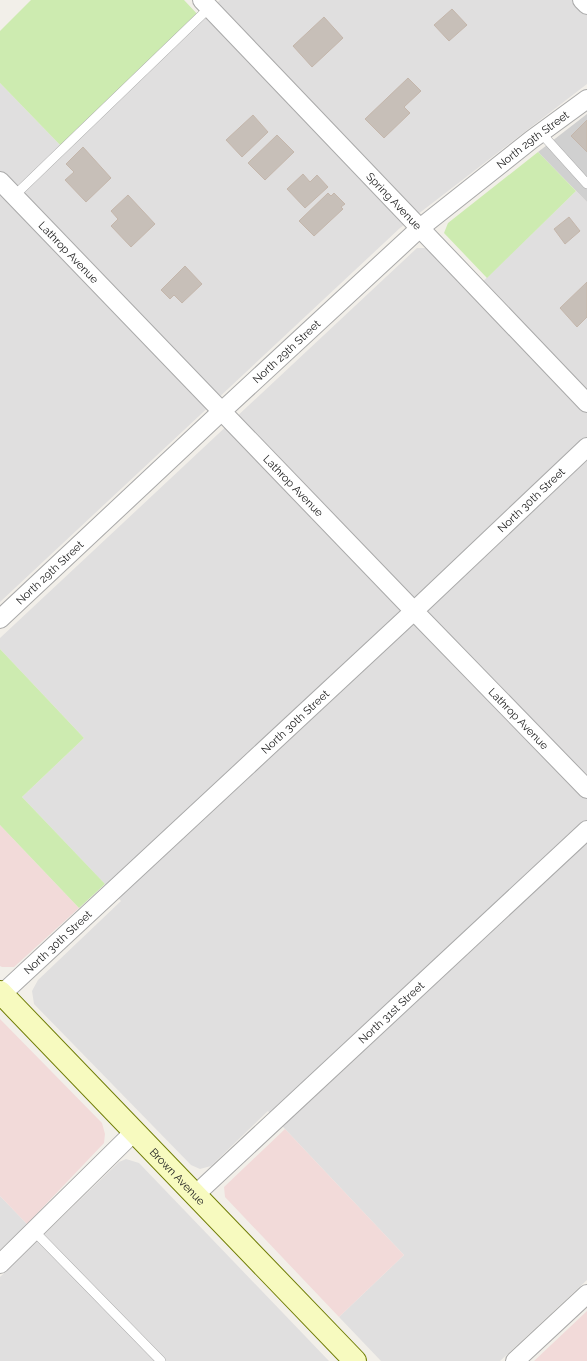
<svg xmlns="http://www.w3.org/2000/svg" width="587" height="1361" font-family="Raleway,sans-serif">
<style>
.residential{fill:#e0dfdf}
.commercial{fill:#f2dad9}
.religious{fill:#d0d0d0}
.grass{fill:#cdebb0}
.building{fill:#c7bfb8;stroke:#c4b6ab}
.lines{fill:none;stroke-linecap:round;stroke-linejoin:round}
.lane-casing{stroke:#a9a9a9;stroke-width:10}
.street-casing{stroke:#a9a9a9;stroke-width:20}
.secondary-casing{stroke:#707d05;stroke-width:24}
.lane{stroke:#fff;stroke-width:9}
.street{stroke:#fff;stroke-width:18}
.secondary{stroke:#f7fabf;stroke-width:22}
.labels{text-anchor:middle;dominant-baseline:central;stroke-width:3;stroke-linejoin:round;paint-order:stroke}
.street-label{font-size:11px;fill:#222;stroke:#fff}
</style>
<rect width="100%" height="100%" fill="#f2efe9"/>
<path class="residential" d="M220 0H587V84L400 228 0 602V83L63 148Z
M576 191 587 202V1280L500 1361H381L339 1317 404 1255 268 1111 211 1166 200 1169 191 1165 34 1004 32 991 38 980 121 901 22 797 84 738 0 649V638L417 248H426L470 294Z
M126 1159 139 1163 329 1361H0V1277L119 1162Z
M0 1196 27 1224 0 1250Z"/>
<path class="commercial" d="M0 825 79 908 14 967H2L0 966Z
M0 1019 102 1123 105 1134 104 1143 27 1224 0 1196Z
M285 1129 404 1255 339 1317 225 1197 224 1187Z
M587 1311V1361H534Z"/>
<path class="religious" d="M587 114V202L538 152Z"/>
<path class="grass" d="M31 0H184L201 18 63 148 0 83V31Z
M538 152 576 191 487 278 444 233 448 223Z
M0 649 84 738 22 797 105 884 79 908 0 825Z"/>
<path class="building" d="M452 9 467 25 449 41 434 25Z
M324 17 343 38 312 67 293 46Z
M408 78 421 91 404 107 410 113 384 138 365 119Z
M253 115 268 132 242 157 226 140Z
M587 120V152L571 136Z
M277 135 294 152 265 180 248 163Z
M83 147 111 178 86 202 65 180 74 172 66 164Z
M303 174 310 182 317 175 328 187 305 208 287 189Z
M328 193 331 196 334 193 345 204 341 207 343 209 314 236 299 221Z
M128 195 155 224 131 247 111 226 118 219 111 211Z
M569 217 580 231 565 244 554 229Z
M185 266 202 284 182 303 174 295 170 299 161 290Z
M587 282V317L577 327 560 308Z"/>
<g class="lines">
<g class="lane-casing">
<path id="lane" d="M541 133 587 184
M14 196 209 8
M34 1231 161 1361"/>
</g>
<g class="street-casing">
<g id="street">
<path id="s1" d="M202 0 587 403"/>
<path d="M582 0 587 5"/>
<path id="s2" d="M0 181 414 611 587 789"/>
<path id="s3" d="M0 619 222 411 420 228 531 140 587 99"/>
<path id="s4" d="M2 994 414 611 587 447"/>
<path id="s5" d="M195 1195 587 830"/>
<path d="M0 1264 135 1131"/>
<path d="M515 1361 587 1294"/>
</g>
</g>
<g class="secondary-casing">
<g id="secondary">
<path id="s6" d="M0 992 355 1361"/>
</g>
</g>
<use href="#lane" class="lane"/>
<use href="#street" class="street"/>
<use href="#secondary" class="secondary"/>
</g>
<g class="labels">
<g class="street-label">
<text stroke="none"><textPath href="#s3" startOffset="717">North 29th Street</textPath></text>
<text stroke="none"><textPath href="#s1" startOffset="278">Spring Avenue</textPath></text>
<text stroke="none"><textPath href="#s2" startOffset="99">Lathrop Avenue</textPath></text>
<text stroke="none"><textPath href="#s3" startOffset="392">North 29th Street</textPath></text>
<text stroke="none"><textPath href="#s2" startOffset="423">Lathrop Avenue</textPath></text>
<text stroke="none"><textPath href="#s4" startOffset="724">North 30th Street</textPath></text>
<text stroke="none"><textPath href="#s3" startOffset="68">North 29th Street</textPath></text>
<text stroke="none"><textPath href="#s2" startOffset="747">Lathrop Avenue</textPath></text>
<text stroke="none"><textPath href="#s4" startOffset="400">North 30th Street</textPath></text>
<text stroke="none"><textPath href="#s4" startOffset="76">North 30th Street</textPath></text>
<text stroke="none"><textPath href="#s5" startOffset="268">North 31st Street</textPath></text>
<text stroke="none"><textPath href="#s6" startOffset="256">Brown Avenue</textPath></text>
</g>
</g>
</svg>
